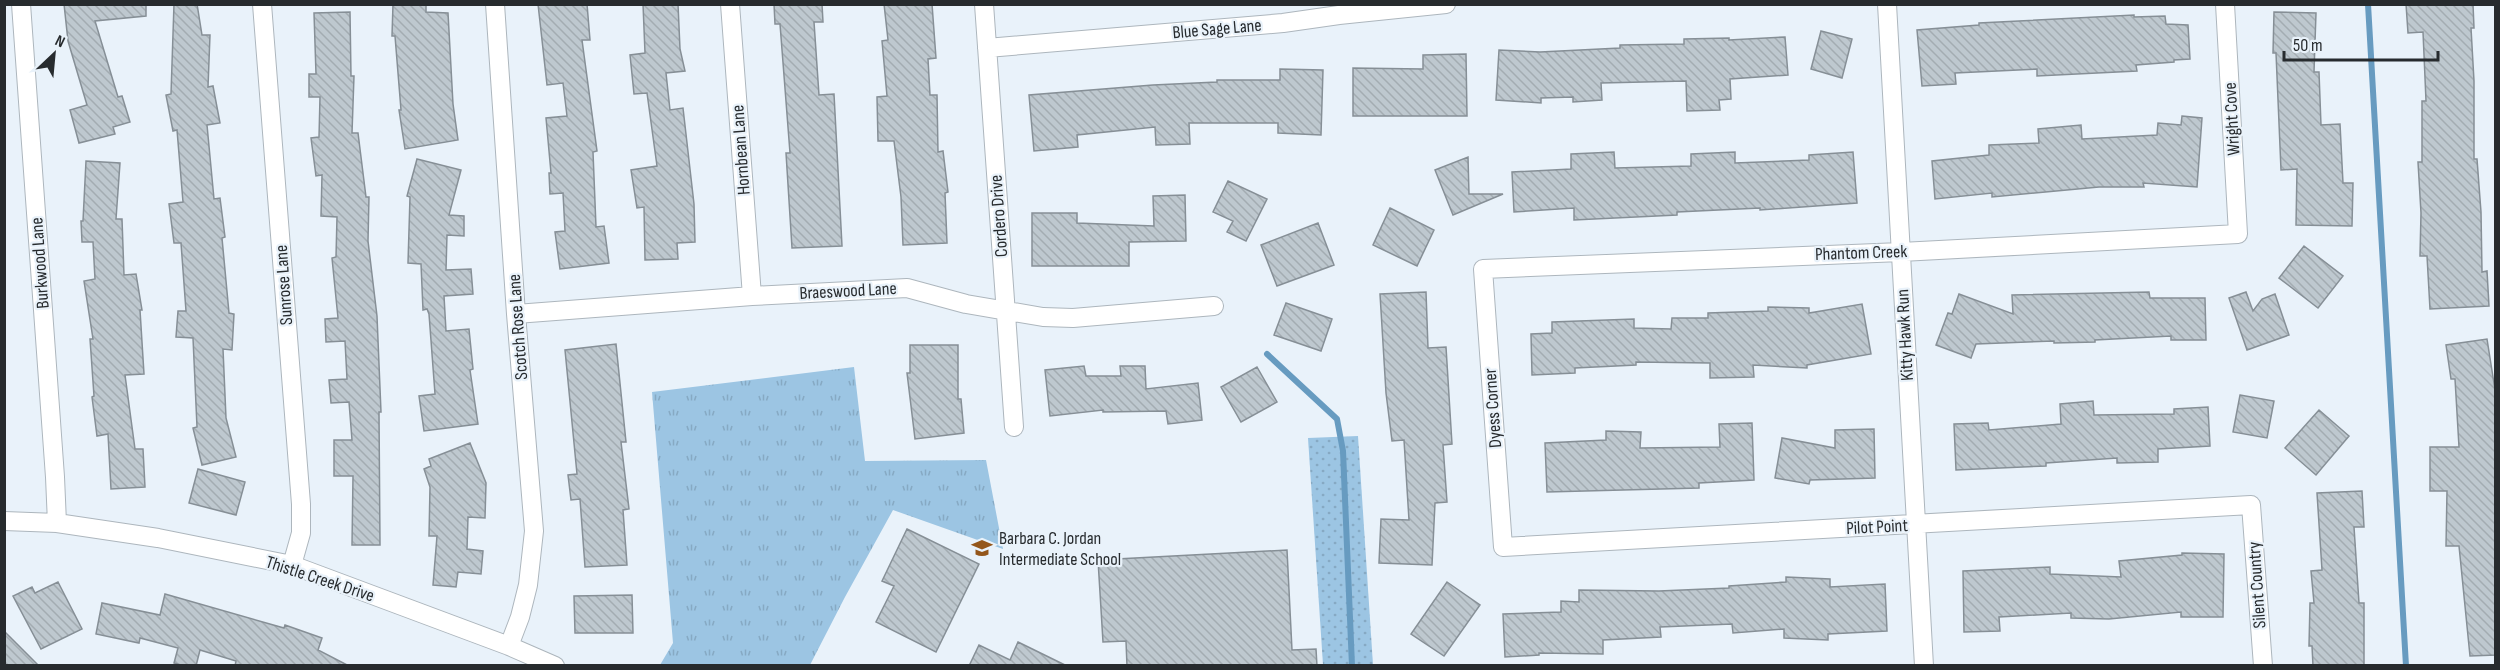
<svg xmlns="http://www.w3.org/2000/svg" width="2500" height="670" font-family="'Sofia Sans Condensed',sans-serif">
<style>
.grass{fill:url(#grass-dots)}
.park{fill:url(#park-tufts)}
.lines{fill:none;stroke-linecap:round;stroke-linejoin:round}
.stream{stroke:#679bc0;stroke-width:6}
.building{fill:url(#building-back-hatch);stroke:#868f96;stroke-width:1.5}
.street-casing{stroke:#adb6bd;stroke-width:20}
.street{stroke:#fff;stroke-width:18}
.labels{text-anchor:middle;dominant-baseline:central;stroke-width:4.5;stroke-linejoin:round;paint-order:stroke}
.street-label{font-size:18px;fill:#272b2e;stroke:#e9f2fa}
.poi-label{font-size:18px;fill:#272b2e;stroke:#e9f2fa;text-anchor:start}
</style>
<defs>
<pattern id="grass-dots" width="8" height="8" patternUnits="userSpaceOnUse" patternTransform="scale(1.5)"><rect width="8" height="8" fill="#9cc5e3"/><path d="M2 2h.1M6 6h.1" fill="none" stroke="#86a9c3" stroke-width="1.8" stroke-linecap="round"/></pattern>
<pattern id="park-tufts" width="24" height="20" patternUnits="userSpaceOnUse" patternTransform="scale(1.5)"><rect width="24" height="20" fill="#9cc5e3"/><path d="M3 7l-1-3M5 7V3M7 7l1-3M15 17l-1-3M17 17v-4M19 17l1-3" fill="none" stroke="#86a9c3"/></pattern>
<pattern id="building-back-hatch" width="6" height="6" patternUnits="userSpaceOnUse" patternTransform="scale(1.5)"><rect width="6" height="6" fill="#bec8cf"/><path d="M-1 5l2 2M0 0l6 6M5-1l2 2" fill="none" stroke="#a3acb2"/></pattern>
</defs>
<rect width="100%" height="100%" fill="#e9f2fa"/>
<path class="grass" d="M1358 436 1373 665H1323L1308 438Z"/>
<path class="park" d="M854 367 865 461 986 460 1003 549 893 510 845 597 810 665H660L673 643 652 392Z"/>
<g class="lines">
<path class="stream" d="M2368 4 2406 666
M1267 354 1337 419 1343 451 1352 666"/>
</g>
<path class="building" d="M64 4H146V16L95 21 118 97 122 96 130 122 113 127 115 134 79 143 70 110 87 105 68 41Z
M174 4H197L202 35H210L208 87 213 86 220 123 207 125 214 199 220 198 225 237 222 238 229 313 234 314 232 350 223 349 226 418 236 457 202 465 193 428 197 427 193 338 176 337 178 311H186L181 243H174L169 204 183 202 177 130 173 131 166 95 171 94Z
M393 4H426V12L448 13 453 104 458 140 405 149 399 110H401L395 36H392Z
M538 4H587L590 40H582L597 151 593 152 596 227 604 226 609 263 560 269 555 232 565 231 563 193 550 194 549 173H551L546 118 567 116 563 83 547 85Z
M643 4H678L680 49 685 71 666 73 670 110 683 108 694 204 695 242 677 243 678 259 645 260 644 207 637 208 631 170 657 166 647 93 634 94 630 55 645 53Z
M774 4H822L823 22H814L819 95 834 94 842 246 792 248 786 153H790L780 24H775Z
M884 4H932L936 58 928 59 930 95H937L938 152 943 151 948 192 945 193 947 243 903 245 901 197 894 141H878L877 97 887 96 882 41 888 40Z
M2406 4H2473L2474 28H2471L2474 81V159H2477L2481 212 2482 272 2487 271 2489 306 2430 309 2427 256H2420L2421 213 2418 162H2422V101H2426L2423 32 2408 33Z
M350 12 351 76H354L352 133H358L366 197H369L368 241 377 316 381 412H379L380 545H352L353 476H334V440H352L349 402 331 403 329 380 347 379 345 341 326 342 325 319 338 318 332 258 336 257 337 217 321 216 322 175 316 176 311 138 319 137 320 97H309V74H316L314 13Z
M2274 12 2316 13 2314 72H2319L2321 125 2340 124 2343 183H2353L2352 226 2296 225 2297 169 2281 170 2276 53H2273Z
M2134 15V17L2165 16 2166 24 2188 25 2190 59 2174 60V62L2136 65 2137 71 2037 76V69L1955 73 1956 84 1922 86 1917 30 1979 25V23Z
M1821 31 1852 39 1842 78 1811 69Z
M1785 37 1788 75 1730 79 1731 99 1719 100 1720 110 1687 111 1686 81 1601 83 1602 100 1573 102V97L1541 98V103L1496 100 1499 50 1540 52 1620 48V45L1684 44V39L1729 38V40Z
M1466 54 1467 116H1353V68L1423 69V55Z
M1280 69 1323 70 1321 135 1278 133V123H1189L1190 144 1156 145 1155 127 1077 135 1078 147 1034 151 1029 95 1153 85 1217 82V80H1280Z
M2182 116 2202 118 2197 187 2143 183 2144 187H2099L1992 197V193L1935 199 1932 161 1989 155V145L2039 143 2038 129 2081 125 2082 139 2157 135 2158 123 2181 125Z
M1614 152 1615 168 1691 166V154L1735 152V163L1809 160V155L1853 152 1857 203 1760 210V208L1677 212V215L1574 220V208L1514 212 1512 172 1571 169V154Z
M1468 157 1469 194H1503L1453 215 1435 170Z
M417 159 461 170 449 215 464 216V236L447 235 446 270 471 269 473 294 444 296 446 331 469 329 473 369 470 370 478 424 424 431 419 396 435 394 429 314 427 309 423 310 421 264 408 263 410 197 407 196Z
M86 161 120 163 116 219H122L124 275 136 274 142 310H140L144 374 125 375 135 449H143L145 487 111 489 108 434 97 436 92 397 94 396 90 339H93L84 281 95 279 93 242H82L81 221H83Z
M1228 181 1267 199 1246 241 1227 232 1233 221 1213 212Z
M1185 195 1186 241 1129 242V266H1032V213H1077V223L1154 226 1153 196Z
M1390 208 1434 230 1417 266 1373 245Z
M1318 223 1334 265 1277 286 1261 245Z
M2304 246 2343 276 2318 308 2279 278Z
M1426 292 1428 348 1446 347 1452 444 1443 445 1447 502 1435 503 1432 565 1379 563 1381 519 1409 520 1404 440 1392 441 1386 393 1380 294Z
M2149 292 2150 298H2205L2206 340H2171V336L2095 340V342L2054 343V341L1976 344 1971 358 1936 345 1948 313 1952 314 1959 294 2013 314 2012 295Z
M2246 292 2253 311 2262 299 2275 294 2289 335 2247 350 2229 298Z
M1286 303 1332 319 1321 351 1274 335Z
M1862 304 1871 354 1807 365V368L1753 365 1754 377 1710 378V363L1636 362V365L1575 368V373L1532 375 1531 334 1552 333V322L1634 319V328L1671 329 1672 318H1708V313L1768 311V307L1809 308V313Z
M2487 339 2496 396V655L2470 656 2459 546H2446L2447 491H2430V447H2459L2455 379H2451L2446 345Z
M616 344 626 442H621L629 509 623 510 627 565 585 567 580 499 571 500 568 475 577 474 565 350Z
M910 345H958V399H961L964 433 915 439 907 373H910Z
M1084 366 1086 376H1121L1120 366H1145L1146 389 1198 383 1202 420 1168 424 1166 411 1103 412V410L1050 416 1045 370Z
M1257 367 1277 402 1241 422 1221 387Z
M2240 395 2274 401 2267 438 2233 432Z
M2093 401 2094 415 2174 414V409L2208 407 2210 446 2158 449V462L2117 463V458L2046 463V466L1956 470 1954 424 1988 423 1989 430 2061 424 2060 404Z
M2319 410 2349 436 2316 475 2285 448Z
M1752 423 1754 480 1699 483V488L1547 492 1545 443 1606 440V431L1641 432 1640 448 1720 447 1719 424Z
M1874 429 1875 478 1810 480 1809 484 1775 478 1782 438 1835 448V430Z
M470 443 486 483 485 518 468 517 467 549 483 551 481 574 458 572 456 587 433 585 437 536H429L430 487 424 469 431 466 429 459Z
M198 469 245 482 236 515 189 503Z
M2362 491 2364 527H2354L2359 603H2364V666H2313L2312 646H2309L2310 603H2314L2311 571 2322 570 2317 493Z
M907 529 979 564 936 652 876 622 894 586 882 581Z
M1287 550 1292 650 1316 649 1317 666H1127L1126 641 1103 642 1098 560Z
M2182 553 2224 554 2223 617H2181V612L2109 619 2071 618V613L1999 617 2000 631 1964 632 1963 571 2050 567V574L2121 577 2119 561 2182 555Z
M1786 577 1830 579V587L1885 584 1887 631 1828 634V640L1784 638V629L1733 633 1732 624 1660 627 1661 637 1603 640V654L1539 653V655L1505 657 1503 614 1561 612V601L1579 602V590L1659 591 1729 588V586L1786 582Z
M58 582 82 629 41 649 13 596 32 587 35 593Z
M1447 582 1480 605 1444 656 1411 634Z
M165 594 284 628 285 625 322 638 318 650 349 666H235L236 661 200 650 196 666H184L174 663 178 648 140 638 139 643 96 634 102 603 160 615Z
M632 595 633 633H575L574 596Z
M4 631 39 666H4Z
M1018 642 1067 666H969L979 645 1010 660Z"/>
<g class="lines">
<g class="street-casing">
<path id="street" d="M21 4 55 477 57 523
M262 4 301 504V533L292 565
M495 4 516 314 534 531 528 585 520 617 509 646
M730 4 752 296
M984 4 1014 427
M1887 4 1924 666
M2225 4 2238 234 1901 252 1483 269 1503 547 2251 505 2263 666
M987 48 1283 23 1339 15 1446 4
M516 314 752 296 907 288 966 304 1043 317 1073 318 1214 306
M4 521 57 523 158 538 292 565 509 646 555 666"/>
</g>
<use href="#street" class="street"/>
</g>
<defs>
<g id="school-bare" transform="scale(1.62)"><path d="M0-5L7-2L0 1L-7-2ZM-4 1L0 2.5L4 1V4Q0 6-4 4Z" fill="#94561a" stroke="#e9f2fa" stroke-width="2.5" paint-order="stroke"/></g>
</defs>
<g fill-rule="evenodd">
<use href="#school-bare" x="982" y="548"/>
</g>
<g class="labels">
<g class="street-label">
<text transform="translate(1217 29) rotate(-5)">Blue Sage Lane</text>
<text transform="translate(2232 119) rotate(-93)">Wright Cove</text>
<text transform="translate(741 150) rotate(-94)">Hornbean Lane</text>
<text transform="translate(999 216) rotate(-94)">Cordero Drive</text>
<text transform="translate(1861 253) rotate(-2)">Phantom Creek</text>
<text transform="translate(40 263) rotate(-94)">Burkwood Lane</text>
<text transform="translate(284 285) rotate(-94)">Sunrose Lane</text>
<text transform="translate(848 291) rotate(-3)">Braeswood Lane</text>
<text transform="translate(518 327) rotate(-94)">Scotch Rose Lane</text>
<text transform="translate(1905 335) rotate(-93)">Kitty Hawk Run</text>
<text transform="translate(1493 408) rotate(-94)">Dyess Corner</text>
<text transform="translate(1877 527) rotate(-3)">Pilot Point</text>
<text transform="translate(320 579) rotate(18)">Thistle Creek Drive</text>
<text transform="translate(2257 585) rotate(-94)">Silent Country</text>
</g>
<g class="poi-label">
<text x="999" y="538">Barbara C. Jordan<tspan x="999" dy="21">Intermediate School</tspan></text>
</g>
</g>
<rect width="2500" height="670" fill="none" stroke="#272b2e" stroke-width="12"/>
<g transform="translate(54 54) rotate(26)" stroke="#e9f2fa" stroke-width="4.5" paint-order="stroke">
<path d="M0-4.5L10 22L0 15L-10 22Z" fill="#272b2e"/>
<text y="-9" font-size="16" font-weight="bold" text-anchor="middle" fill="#272b2e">N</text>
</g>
<path d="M2284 51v9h154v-9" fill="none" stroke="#272b2e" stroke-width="3"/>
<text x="2293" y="51" font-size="18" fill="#272b2e" stroke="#e9f2fa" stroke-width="4.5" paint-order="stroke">50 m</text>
</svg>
